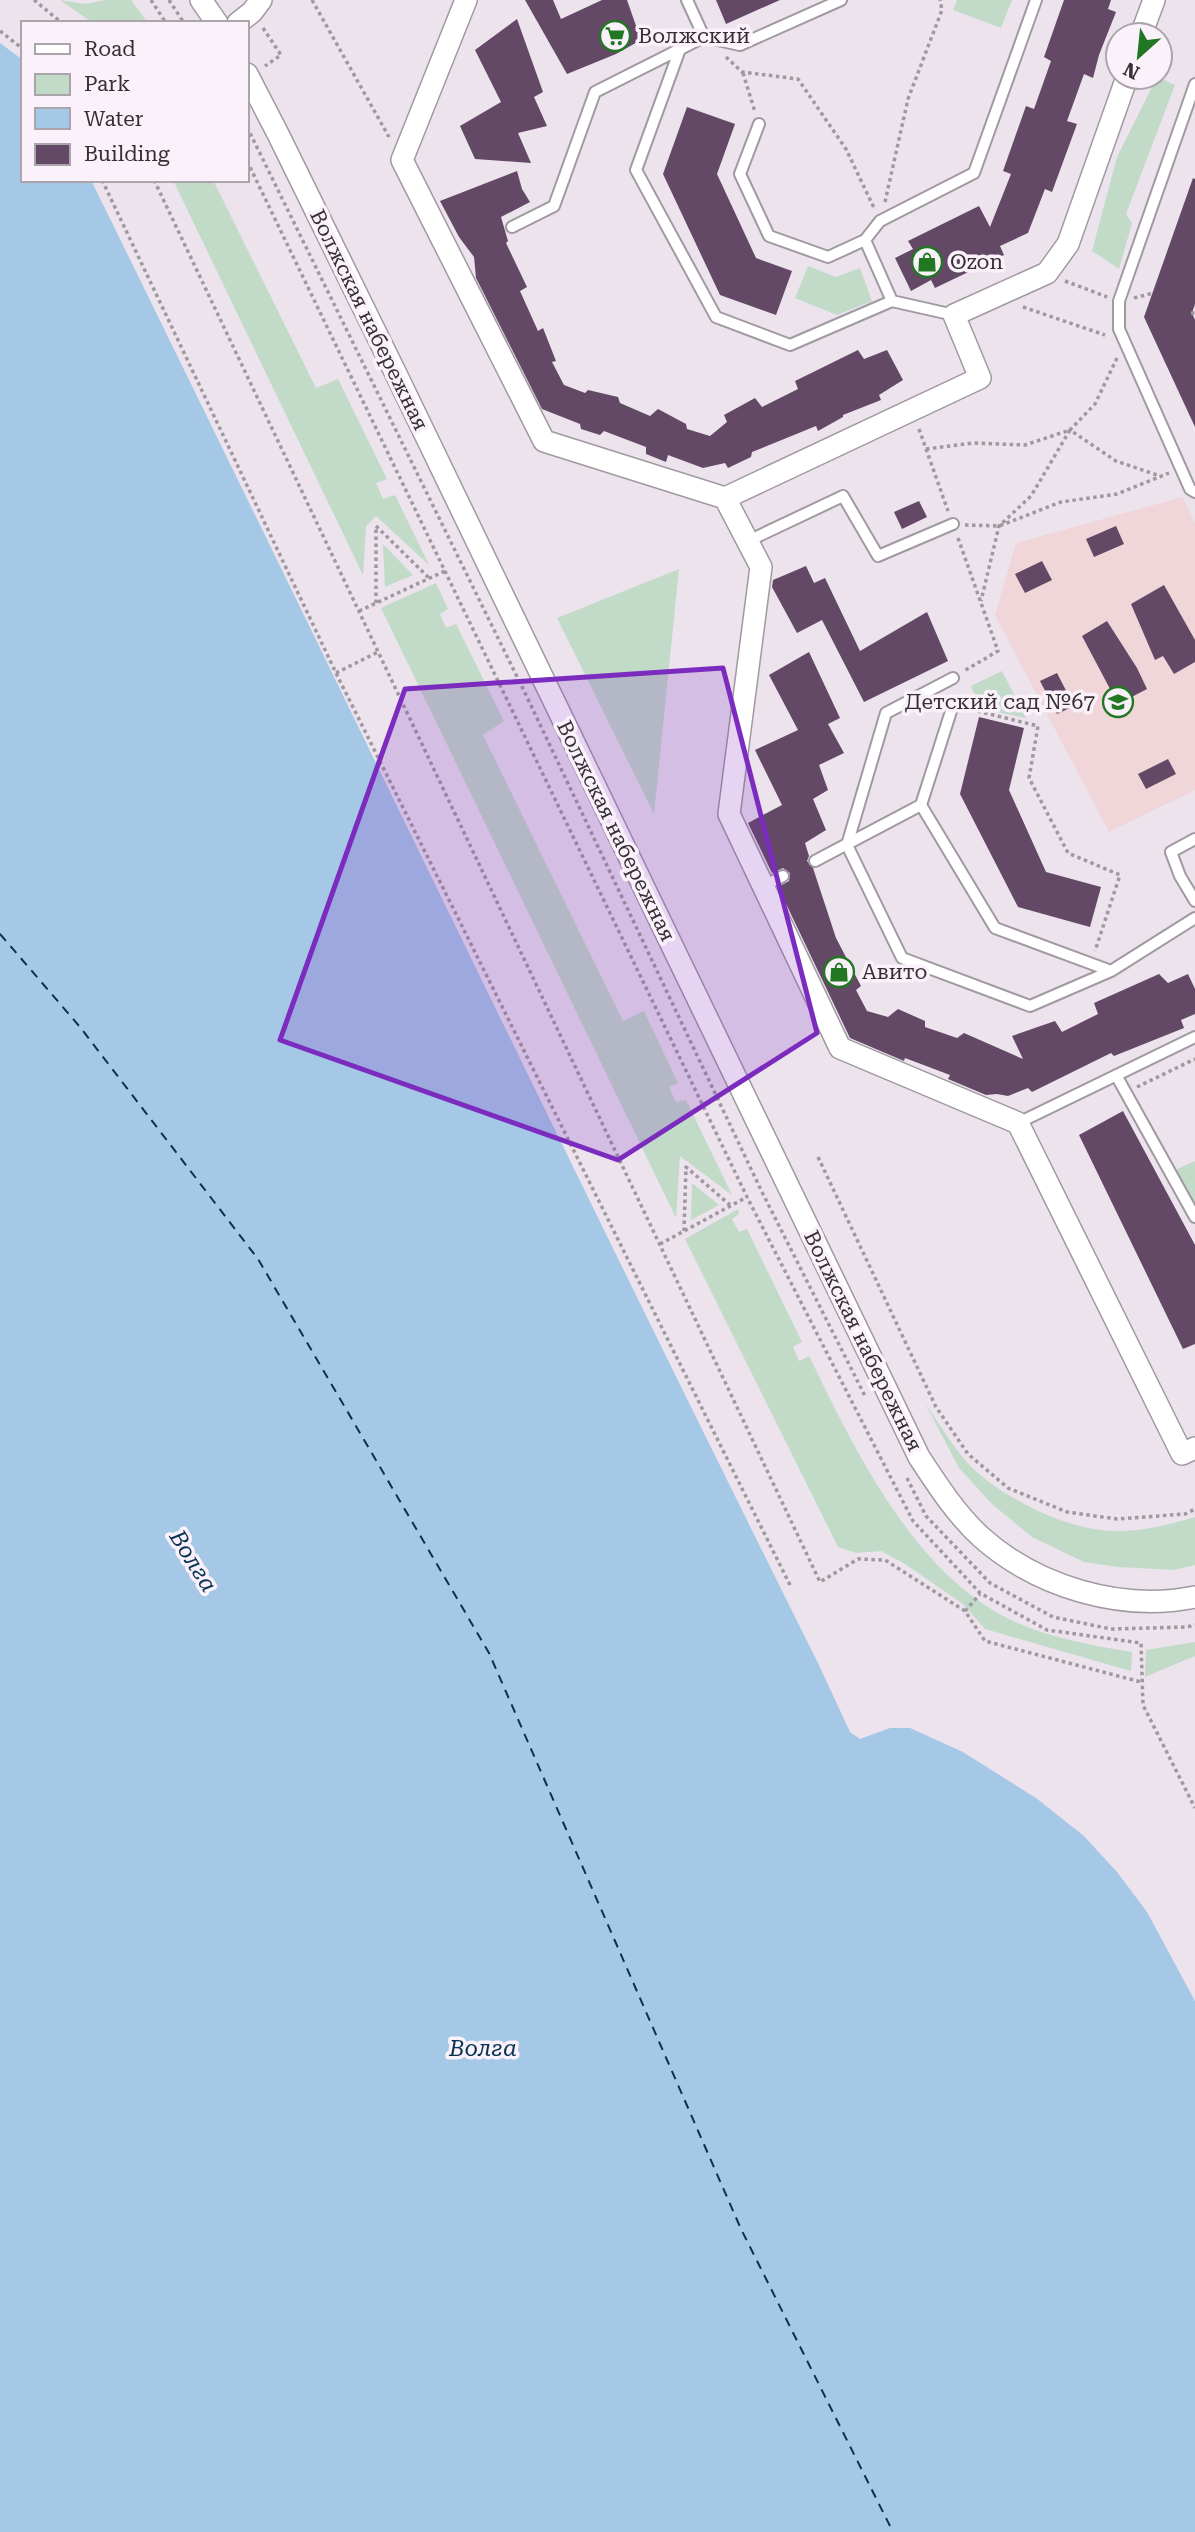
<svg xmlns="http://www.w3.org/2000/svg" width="1195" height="2532" font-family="'Roboto Serif',serif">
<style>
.education{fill:#f0d5d9}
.green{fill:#c2dbc9}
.water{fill:#a5c8e6}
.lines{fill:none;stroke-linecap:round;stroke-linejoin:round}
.ferry{stroke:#073250;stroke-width:2;stroke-dasharray:9 7;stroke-linecap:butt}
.building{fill:#634966}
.lane-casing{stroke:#a199a2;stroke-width:14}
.street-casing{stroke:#a199a2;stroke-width:24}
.path{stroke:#9f989f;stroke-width:3.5;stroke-dasharray:3.5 3.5;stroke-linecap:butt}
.lane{stroke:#fff;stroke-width:10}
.street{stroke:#fff;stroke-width:21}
.marked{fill:#7b2cbf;fill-opacity:0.2;stroke:#7b2cbf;stroke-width:5;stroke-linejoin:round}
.labels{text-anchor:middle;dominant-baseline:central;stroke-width:7;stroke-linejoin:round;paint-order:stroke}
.poi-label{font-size:21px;fill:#343034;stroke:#faf1fa;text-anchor:start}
.street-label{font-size:21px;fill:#343034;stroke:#faf1fa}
.water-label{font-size:23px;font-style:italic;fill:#073250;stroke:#faf1fa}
</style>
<rect width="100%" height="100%" fill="#ece3ed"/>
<path class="education" d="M1183 497 1195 523V790L1109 832 995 615 1016 543Z"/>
<path class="green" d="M60 0 85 4 106 0H131L148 23H93Z
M957 0H1012L1001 28 953 10Z
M1157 77 1175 85 1126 214 1132 223 1119 269 1092 251 1117 157Z
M173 180H213L316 388 338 379 387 479 376 483 383 499 395 495 429 565 376 516 366 526 363 575Z
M808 266 836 277 860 268 872 301 837 315 795 298Z
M383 544 413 575 385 587Z
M679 569 654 814 557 618Z
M436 583 448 609 440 614 446 628 456 624 504 721 483 735 623 1021 644 1011 678 1083 669 1087 676 1102 686 1100 732 1195 680 1156 676 1218 381 608Z
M1002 671 1026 718 982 709 971 686Z
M1195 1161V1207L1173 1171Z
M692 1183 719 1205 691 1220Z
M738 1209 739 1214 732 1219 739 1232 747 1229 802 1342 793 1347 799 1361 809 1356C854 1448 912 1571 1009 1619 1048 1638 1090 1645 1132 1652L1131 1671 985 1629 963 1604 905 1564 881 1551 856 1553 838 1547 685 1239Z
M925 1403C938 1422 950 1442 965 1460 993 1493 1058 1525 1100 1530 1132 1534 1165 1526 1195 1517V1565L1174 1570 1118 1567 1084 1562 1032 1537 992 1504 959 1468Z
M1195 1642V1656L1145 1677 1146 1650Z"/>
<path class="water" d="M0 43 23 60V180H91C334 674 572 1170 818 1663L850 1732 860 1739 890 1728H910L963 1752 1036 1798 1084 1836 1117 1872 1147 1912 1195 2001V2532H0Z"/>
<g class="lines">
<path class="ferry" d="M0 934 80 1027 258 1259 489 1653 741 2229 893 2532"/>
</g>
<path class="building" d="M525 0H553L561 19 602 0H627L641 40 616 54 567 74Z
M716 0H780L726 24Z
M1064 0H1111L1108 9 1116 12 1099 55 1093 78 1084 74 1067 121 1077 124 1052 192 1045 189 1028 233 1000 246 1004 255 935 288 931 280 911 291 895 258 913 249 908 241 979 206 990 227 1011 174 1003 171 1026 106 1034 109 1051 61 1044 57Z
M517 19 543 92 534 97 547 126 518 133 531 163 475 159 460 126 501 102 475 50Z
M687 107 735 124 717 174 756 258 792 271 776 315 720 295 663 174Z
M517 171 522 189 530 202 501 217 508 241 506 243 527 287 520 291 538 331 543 328 556 361 552 362 564 385 585 393 588 390 618 397 620 403 650 416 658 409 686 424 687 429 710 436 727 422 724 415 755 398 762 407 798 389 795 381 858 350 864 359 887 350 903 380 879 395 881 400 843 415V417L818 431 816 426 752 452 751 457 728 468 725 463 703 468 668 455 666 462 646 454V447L604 431 600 435 581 429 580 424 542 409 476 278 474 257 459 237 440 201Z
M1193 178 1195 179V304L1192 313 1195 320V427L1144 317Z
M919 501 927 517 902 529 894 512Z
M1116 526 1124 544 1094 557 1086 539Z
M1042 561 1052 580 1025 593 1015 574Z
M806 566 814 583 825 578 860 651 927 612 948 661 864 702 822 620 797 633 772 587 773 580Z
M1164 585 1195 640V662L1174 674 1163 656 1155 660 1131 604Z
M1107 621 1137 668 1147 689 1118 704 1082 636Z
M809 652 840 718 828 724 844 753 819 765 828 790 813 799 826 830 805 843 809 856 807 861 813 868 836 938 861 986 856 990 867 1011 888 1017 898 1009 925 1021V1027L957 1038 964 1033 1023 1059 1012 1036 1055 1021 1062 1032 1098 1014 1094 1003 1159 974 1168 983 1188 974 1195 989V1014L1181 1020 1184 1028 1114 1056 1111 1053 1032 1092 1028 1088 1008 1096 997 1094 986 1095 948 1079 950 1075 905 1058 904 1061 850 1038 778 887 789 881 790 873 783 868 772 873 748 823 782 805 755 750 798 730 769 675Z
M1057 673 1074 706 1057 714 1040 681Z
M979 717 1024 728 1009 790 1046 872 1101 887 1090 927 1018 907 960 794Z
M1168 759 1176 774 1146 789 1138 774Z
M1123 1111 1195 1245V1344L1183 1349 1079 1135Z"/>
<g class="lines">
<g class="lane-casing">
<path id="lane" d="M687 0 704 37
M680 49 636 170 716 317 790 345 892 301 954 315
M1195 84 1119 301V329L1190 489 1195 492
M759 124 740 174 769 236 828 257 865 240 892 301
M512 227 554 206 595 92 704 37 740 45 841 0
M865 240 880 221 974 173 1036 0
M748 541 843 496 878 556 953 524
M953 678 886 713 847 845 902 958 1030 1006 1111 971 1195 918
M921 805 995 928 1111 971
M1195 839 1171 852 1180 876 1195 901
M815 861 921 805 953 705
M762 887 783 876
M1116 1075 1195 1217
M1018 1123 1195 1037"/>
</g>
<g class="street-casing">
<path id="street" d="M201 0 217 23
M466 0 402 160 544 441 725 498 761 567 729 814 840 1048 1018 1123 1182 1454 1195 1448
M238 23 252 12 261 0
M1141 35 1154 0
M247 74 278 134 396 374 919 1457C938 1486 956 1514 981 1537 1037 1587 1121 1612 1195 1597
M725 498 980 378 954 315 1047 273 1068 244 1127 77"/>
</g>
<path class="path" d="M34 0 62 23
M151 0 166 23
M169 0 184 23
M312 0 389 137
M263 28 281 55 265 66
M0 31 23 49
M726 57 742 72 798 79 846 149 875 210
M743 73 755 112
M247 127 526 695 761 1190 865 1396
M247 161 747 1197 913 1521 980 1593 1047 1630 1141 1643 1143 1705 1195 1808
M102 180 336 673 791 1587
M154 180 820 1582 858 1559 885 1560 965 1611 985 1641 1141 1682
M885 202 908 99 942 10 940 0
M1065 281 1107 297
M1134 298 1153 293
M1023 307 1105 335
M1191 313H1195
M1117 358 1095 404 1070 430 1116 461 1160 476
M919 429 948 511
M926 449 973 443 1025 445 1070 430 1031 496 999 526 981 601
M965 525 999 526 1061 502 1117 494 1169 473
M958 538 998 651 964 671
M376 603V526L429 578
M359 611 445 571
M336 673 378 652
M967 704 969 709 1038 726 1029 778 1068 853 1120 875 1095 951
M1137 1087 1195 1059
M818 1157 936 1407 968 1454 1008 1488 1067 1512 1117 1519 1185 1514 1195 1509
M684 1231 686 1167 730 1205
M660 1244 747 1197
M907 1478 926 1516 990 1583 1053 1617 1111 1629 1187 1627 1195 1625
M965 1611 980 1594"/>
<use href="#lane" class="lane"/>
<use href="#street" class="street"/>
</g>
<path class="marked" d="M723 668 817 1033 618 1160 280 1040 405 689Z"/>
<defs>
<g id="supermarket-ring" transform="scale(1.575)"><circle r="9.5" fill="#faf1fa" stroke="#227723" stroke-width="1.5"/><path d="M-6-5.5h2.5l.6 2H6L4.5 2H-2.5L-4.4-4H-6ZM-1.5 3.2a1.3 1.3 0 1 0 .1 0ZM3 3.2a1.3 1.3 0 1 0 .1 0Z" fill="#227723"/></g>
<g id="shop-ring" transform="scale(1.575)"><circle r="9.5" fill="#faf1fa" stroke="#227723" stroke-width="1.5"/><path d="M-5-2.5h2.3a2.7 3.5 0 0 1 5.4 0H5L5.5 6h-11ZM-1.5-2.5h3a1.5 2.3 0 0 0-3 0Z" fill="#227723"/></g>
<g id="school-ring" transform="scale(1.575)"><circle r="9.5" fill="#faf1fa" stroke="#227723" stroke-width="1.5"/><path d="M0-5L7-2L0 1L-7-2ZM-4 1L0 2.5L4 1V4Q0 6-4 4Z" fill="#227723"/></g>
</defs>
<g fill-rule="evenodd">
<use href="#supermarket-ring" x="615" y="36"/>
<use href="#shop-ring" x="927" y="262"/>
<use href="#school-ring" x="1118" y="702"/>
<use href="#shop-ring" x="839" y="972"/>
</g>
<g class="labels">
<g class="poi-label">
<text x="638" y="36">Волжский</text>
<text x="950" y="262">Ozon</text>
<text x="1095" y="702" text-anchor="end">Детский сад №67</text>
<text x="862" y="972">Авито</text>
</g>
<g class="street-label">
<text transform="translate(369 320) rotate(64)">Волжская набережная</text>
<text transform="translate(616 831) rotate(64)">Волжская набережная</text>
<text transform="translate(863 1341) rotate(64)">Волжская набережная</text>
</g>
<g class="water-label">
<text transform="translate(193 1561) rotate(58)">Волга</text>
<text x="483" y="2048">Волга</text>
</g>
</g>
<rect x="21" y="21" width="228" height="161" fill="#faf1fa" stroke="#aba4ab" stroke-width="2"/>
<rect x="35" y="44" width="35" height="10" fill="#ffffff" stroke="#aba4ab" stroke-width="2"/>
<text x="84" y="56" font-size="21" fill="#343034">Road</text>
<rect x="35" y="74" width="35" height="21" fill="#c2dbc9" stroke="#aba4ab" stroke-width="2"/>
<text x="84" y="91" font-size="21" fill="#343034">Park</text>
<rect x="35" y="108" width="35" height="21" fill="#a5c8e6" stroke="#aba4ab" stroke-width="2"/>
<text x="84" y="126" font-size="21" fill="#343034">Water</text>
<rect x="35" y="144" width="35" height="21" fill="#634966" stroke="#aba4ab" stroke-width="2"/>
<text x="84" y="161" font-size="21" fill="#343034">Building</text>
<g transform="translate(1139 56) rotate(207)"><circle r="33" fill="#faf1fa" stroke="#aba4ab" stroke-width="2"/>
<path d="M0-5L12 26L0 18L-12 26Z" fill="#227723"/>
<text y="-10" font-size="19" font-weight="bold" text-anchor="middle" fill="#343034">N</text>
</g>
</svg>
